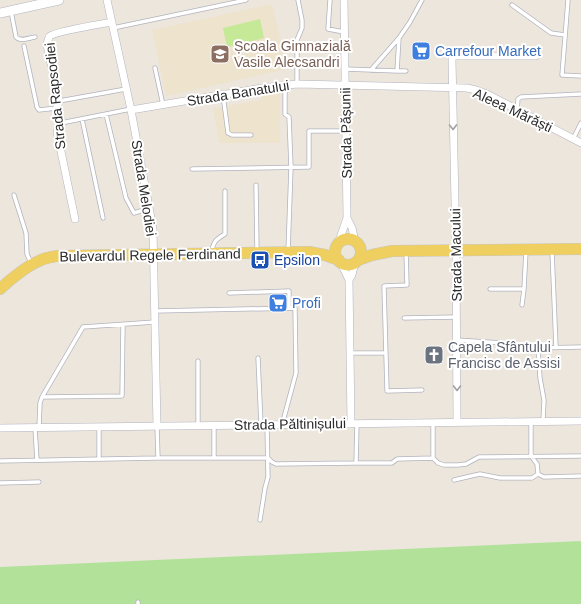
<svg xmlns="http://www.w3.org/2000/svg" width="581" height="604" font-family="Helvetica,sans-serif">
<style>
.education{fill:#eee3cd}
.green{fill:#b2e29a}
.pitch{fill:#c5e996}
.lines{fill:none;stroke-linecap:round;stroke-linejoin:round}
.service-casing{stroke:#b1b3be;stroke-width:5}
.minor-casing{stroke:#b1b3be;stroke-width:8}
.tertiary-casing{stroke:#b1b3be;stroke-width:10}
.primary-casing{stroke:#c8c8c8;stroke-width:12}
.service{stroke:#fff;stroke-width:3.5}
.minor{stroke:#fff;stroke-width:7}
.tertiary{stroke:#fff;stroke-width:9}
.primary{stroke:#eecf60;stroke-width:11}
.oneway{stroke:#a0a0a0}
.labels{text-anchor:middle;dominant-baseline:central;stroke-width:4;stroke-linejoin:round;paint-order:stroke}
.education-label{font-size:14px;fill:#785e54;stroke:#fff;text-anchor:start}
.shop-label{font-size:14px;fill:#366cbe;stroke:#fff;text-anchor:start}
.street-label{font-size:14px;fill:#2b2b2b;stroke:#fff}
.transit-label{font-size:14px;fill:#164399;stroke:#fff;text-anchor:start}
.worship-label{font-size:14px;fill:#5b616d;stroke:#fff;text-anchor:start}
</style>
<rect width="100%" height="100%" fill="#ece6dd"/>
<path class="education" d="M272 4 287 69 166 96 152 30Z
M280 91V143H219L213 108 261 100 262 93Z"/>
<path class="green" d="M581 541V604H0V567Z"/>
<path class="pitch" d="M260 19 264 38 227 47 223 28Z"/>
<g class="lines">
<g class="service-casing">
<path id="service" d="M330 0 328 29 344 32
M568 0 562 75 581 76
M512 5 551 33 565 35
M11 11 16 37C21 42 29 38 35 37
M113 28 246 0
M399 38 397 71H406
M24 46 37 107 39 110 57 108
M155 68 163 105
M345 69 397 71
M371 70 399 38 410 22 422 0
M297 84V40L302 28V20L298 0
M285 85V114L289 117 291 167 288 252
M223 95 228 133 232 135H251
M59 101 126 89
M517 110 518 99 521 97 581 94
M106 114 126 198 134 213 150 208
M82 119 103 218
M61 123 131 109
M573 139 581 123
M192 169 309 167V131H346
M256 185 257 252
M14 195 26 233 27 254 31 263
M552 251 556 347
M406 252 407 285 384 286 387 391 422 390
M211 253C214 241 215 240 225 234V191
M490 289H524
M229 293 289 291V308
M522 305 524 289 526 251
M155 311 295 308 296 373 282 425
M404 318 457 317
M457 340 502 343 521 347 538 348 581 347
M538 348 540 378 544 400 543 421
M350 353H386
M258 358 261 425
M198 361V426
M42 397 122 396 123 325
M433 423V458
M214 425V458
M99 427V459
M35 428 37 460
M39 428 40 403 42 397 83 327 155 322
M158 458H268L272 462 276 464 356 463H392L397 459 433 458 438 463 444 465H458L466 464 479 457 581 456
M0 461 158 458 157 426
M356 463 357 424
M538 474 544 477 581 476
M454 480 471 476 480 474 500 478H532L538 474 537 464 531 456V422
M0 483 39 482
M260 520 265 488 268 477 267 425
M138 602V604"/>
</g>
<g class="minor-casing">
<path id="minor" d="M107 0 131 110 153 229 157 426
M131 110 262 88 297 84 467 88 476 90 487 94 581 143
M347 218 352 228 355 241
M75 219 57 132C58 129 61 125 61 122 61 114 54 110 59 101L47 45C48 41 48 38 50 36 57 31 101 24 112 22
M338 244 347 218 344 0
M341 263 349 280 351 424
M349 280 352 275 355 262
M457 422 456 251 452 59 453 56H535
M0 428 581 421"/>
</g>
<g class="tertiary-casing">
<path id="tertiary" d="M0 13 59 0"/>
</g>
<g class="primary-casing">
<path id="primary" d="M335 252a13 13 0 1 1 26 0a13 13 0 1 1-26 0Z
M358 260 372 255 392 251 581 249
M0 289C11 279 25 267 39 261 44 258 51 257 57 256L309 252 325 255 339 260"/>
</g>
<use href="#service" class="service"/>
<use href="#minor" class="minor"/>
<use href="#tertiary" class="tertiary"/>
<use href="#primary" class="primary"/>
</g>
<defs><path id="oneway-chevron" d="M-2-3.5L2.5 0L-2 3.5" fill="none" stroke-width="1.6" stroke-linecap="round" stroke-linejoin="round"/></defs>
<g class="oneway">
<use href="#oneway-chevron" transform="translate(453 127) rotate(89)"/>
<use href="#oneway-chevron" transform="translate(457 388) rotate(90)"/>
</g>
<defs>
<g id="supermarket-square" transform="scale(1)"><rect x="-9" y="-9" width="18" height="18" rx="4" fill="#3f7fe0" stroke="#fff"/><path d="M-6-5.5h2.5l.6 2H6L4.5 2H-2.5L-4.4-4H-6ZM-1.5 3.2a1.3 1.3 0 1 0 .1 0ZM3 3.2a1.3 1.3 0 1 0 .1 0Z" fill="#fff"/></g>
<g id="school-square" transform="scale(1)"><rect x="-9" y="-9" width="18" height="18" rx="4" fill="#8d6e63" stroke="#fff"/><path d="M0-5L7-2L0 1L-7-2ZM-4 1L0 2.5L4 1V4Q0 6-4 4Z" fill="#fff"/></g>
<g id="bus-square" transform="scale(1)"><rect x="-9" y="-9" width="18" height="18" rx="4" fill="#1a4fb4" stroke="#fff"/><path d="M-5-6H5V4H4V6H2V4H-2V6H-4V4H-5ZM-3.5-4V0h7V-4ZM-3.5 1.2v1.5H-2V1.2ZM2 1.2v1.5H3.5V1.2Z" fill="#fff"/></g>
<g id="church-square" transform="scale(1)"><rect x="-9" y="-9" width="18" height="18" rx="4" fill="#6b7280" stroke="#fff"/><path d="M-1.2-6h2.4v3.5h3.3v2.4h-3.3V6h-2.4V-.1h-3.3v-2.4h3.3Z" fill="#fff"/></g>
</defs>
<g fill-rule="evenodd">
<use href="#supermarket-square" x="421" y="51"/>
<use href="#school-square" x="220" y="54"/>
<use href="#bus-square" x="260" y="260"/>
<use href="#supermarket-square" x="278" y="303"/>
<use href="#church-square" x="434" y="355"/>
</g>
<g class="labels">
<g class="education-label">
<text x="234" y="46">Școala Gimnazială<tspan x="234" dy="16">Vasile Alecsandri</tspan></text>
</g>
<g class="shop-label">
<text x="435" y="51">Carrefour Market</text>
<text x="292" y="303">Profi</text>
</g>
<g class="street-label">
<text transform="translate(238 93) rotate(-9)">Strada Banatului</text>
<text transform="translate(55 96) rotate(-96)">Strada Rapsodiei</text>
<text transform="translate(513 110) rotate(25)">Aleea Mărăști</text>
<text transform="translate(346 133) rotate(-91)">Strada Pășunii</text>
<text transform="translate(144 188) rotate(81)">Strada Melodiei</text>
<text transform="translate(150 255) rotate(-1)">Bulevardul Regele Ferdinand</text>
<text transform="translate(456 255) rotate(-91)">Strada Macului</text>
<text transform="translate(290 424) rotate(-1)">Strada Păltinișului</text>
</g>
<g class="transit-label">
<text x="274" y="260">Epsilon</text>
</g>
<g class="worship-label">
<text x="448" y="347">Capela Sfântului<tspan x="448" dy="16">Francisc de Assisi</tspan></text>
</g>
</g>
</svg>
